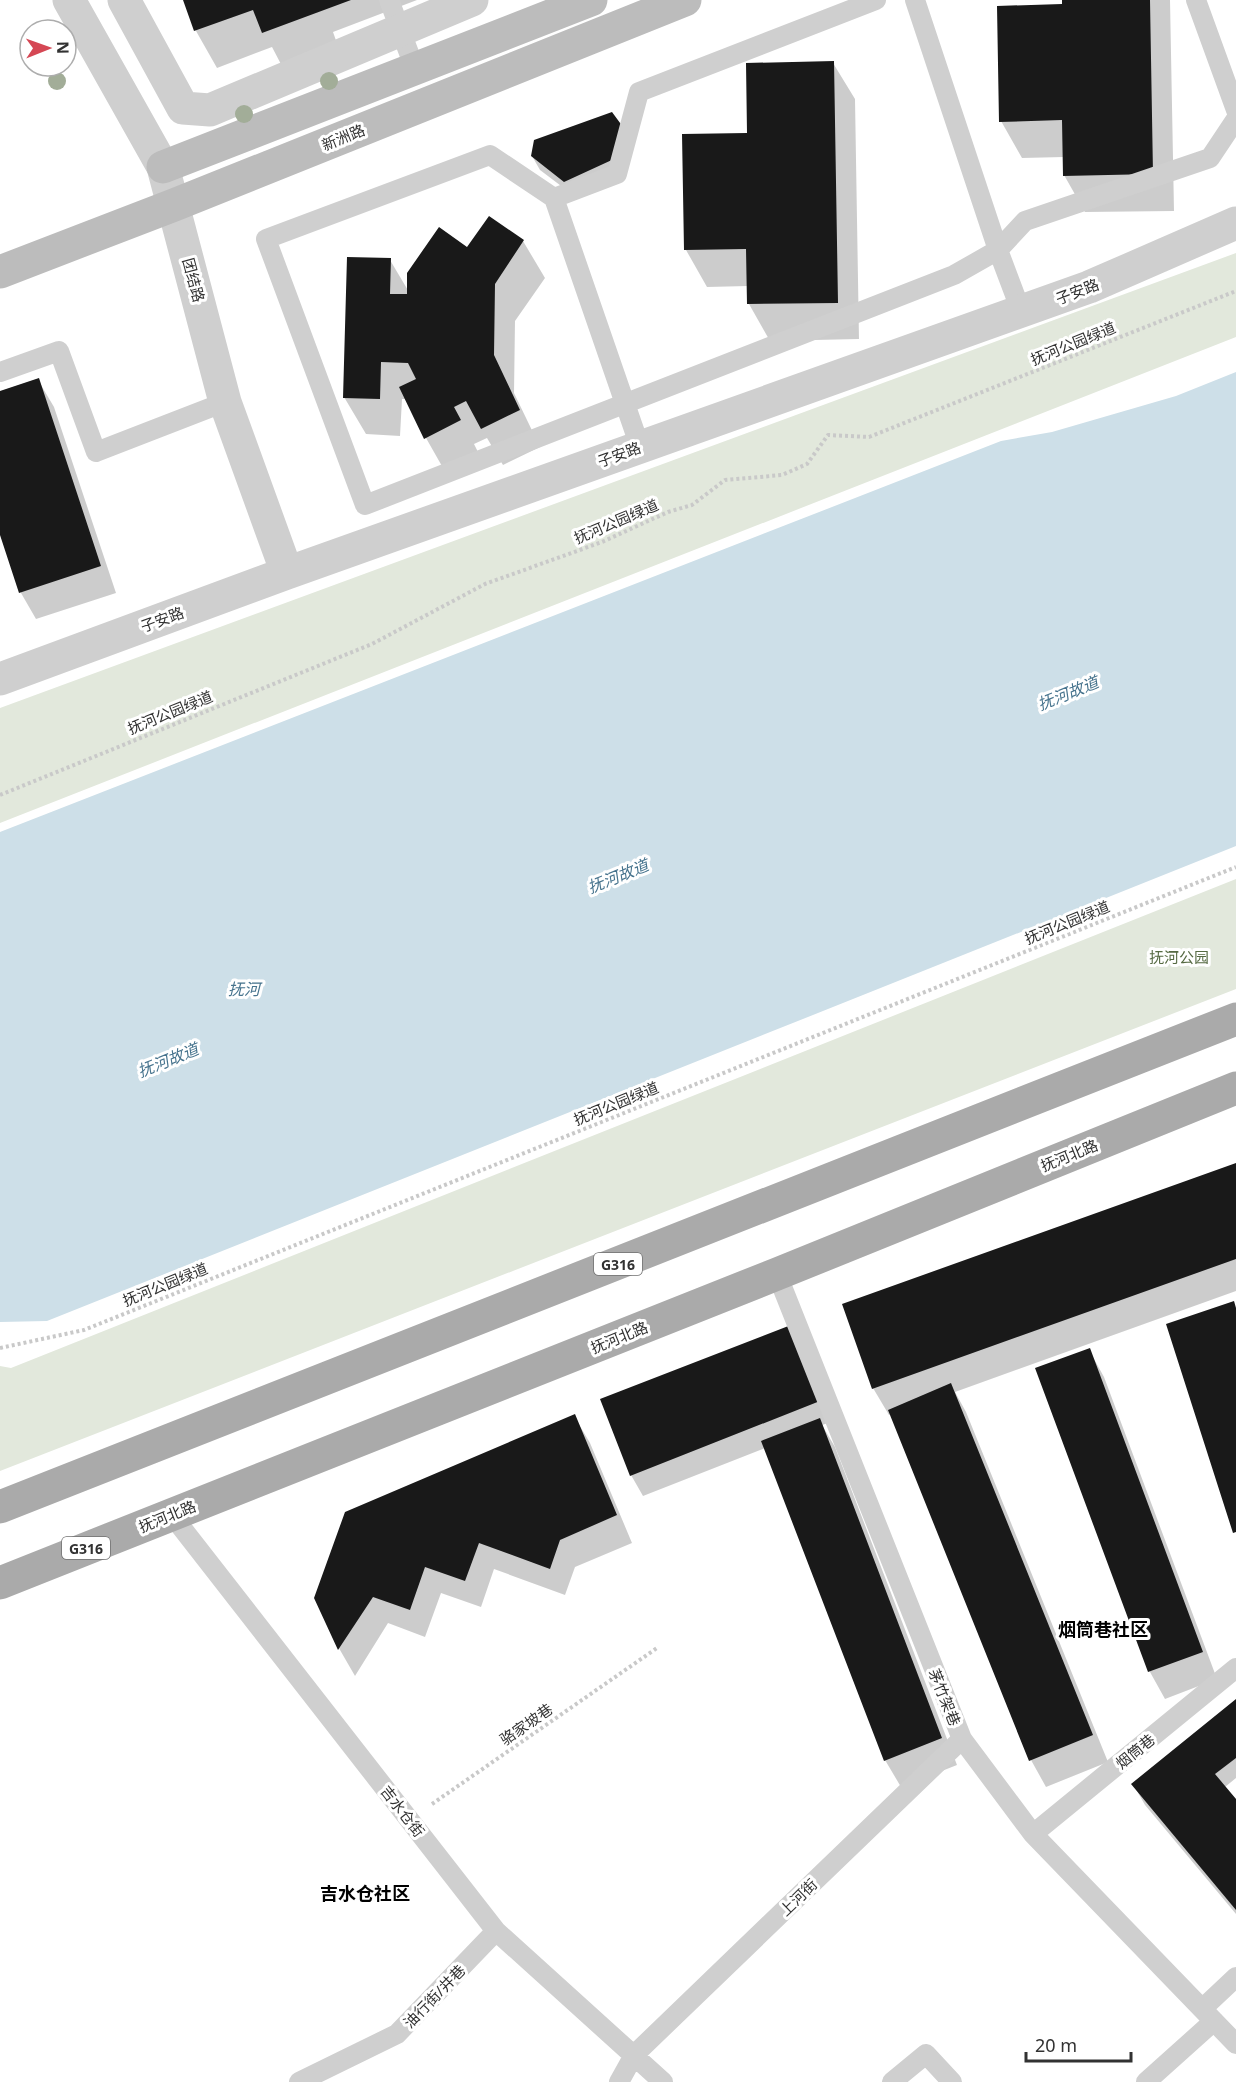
<svg xmlns="http://www.w3.org/2000/svg" width="1236" height="2082" font-family="'Noto Sans','Noto Sans SC',sans-serif">
<style>
.green{fill:#e2e8dc}
.water{fill:#cddfe8}
.shadow{fill:#0003}
.building{fill:#191919}
.lines{fill:none;stroke-linecap:round;stroke-linejoin:round}
.path{stroke:#c9c9c9;stroke-width:4;stroke-dasharray:3 3;stroke-linecap:butt}
.service{stroke:#cfcfcf;stroke-width:20}
.minor{stroke:#cfcfcf;stroke-width:33}
.tertiary{stroke:#cfcfcf;stroke-width:33}
.secondary{stroke:#bcbcbc;stroke-width:33}
.primary{stroke:#aaa;stroke-width:33}
.tree{fill:#a2ad98}
.labels{text-anchor:middle;dominant-baseline:central;stroke-width:6;stroke-linejoin:round;paint-order:stroke}
.shield{fill:#fff;stroke:#707070;stroke-width:1.5}
.shield-label{font-size:14px;font-weight:bold;fill:#323232}
.street-label{font-size:15px;fill:#323232;stroke:#fff}
.park-label{font-size:15px;fill:#566a43;stroke:#fff}
.water-label{font-size:16px;font-style:italic;fill:#46738d;stroke:#fff}
.quarter-label{font-size:18px;font-weight:bold;fill:#000;stroke:#fff}
</style>
<rect width="100%" height="100%" fill="#fff"/>
<path class="green" d="M1236 253V337L0 823V708Z
M1236 879V989L0 1471V1366L11 1368Z"/>
<path class="water" d="M1236 372V846L47 1321 0 1322V832L1001 441 1052 432 1176 396Z"/>
<path class="shadow" d="M185 0H417L333 32 339 49 284 70 272 47 217 68 196 31Z
M1063 0H1170L1174 211 1085 212 1064 175V157L1022 158 1001 121 1063 5Z
M833 63 855 99 859 339 770 341 749 304 748 286 707 287 686 250 749 135Z
M611 114 622 173 573 195 540 170 532 156Z
M489 218 523 241 545 278 515 321 514 393 540 447 503 465 487 438 474 444 481 458 447 475 426 438 407 399H402L400 436 366 434 344 397 390 260 409 292 468 250Z
M38 380 54 407 116 593 36 619 21 593 0 531V393Z
M1236 1165V1291L955 1392 966 1412 1108 1762 1046 1787 1031 1760 891 1414 889 1415 873 1388Z
M790 1327 831 1422 822 1425 835 1447 957 1765 901 1787 885 1760 765 1448 643 1496 631 1475Z
M1089 1350 1104 1377 1217 1679 1165 1699 1150 1672 1037 1369Z
M574 1416 590 1443 632 1543 575 1567 565 1595 494 1569 481 1607 441 1593 425 1637 388 1623 355 1676 340 1650 316 1598Z
M1236 1701V1778L1225 1787 1236 1800V1914L1145 1805 1133 1784Z"/>
<path class="building" d="M183 0H351L262 33 253 10 194 31Z
M1062 0H1150L1153 174 1063 176 1062 120 999 122 997 6 1062 4Z
M834 61 838 303 747 304 746 249 684 250 682 134 747 133 746 63Z
M612 112 623 127 614 159 564 182 531 156 534 140Z
M489 216 524 240 495 284 494 355 520 410 481 429 466 401 454 407 461 420 424 439 399 387 416 379 408 363 381 362 380 399 343 398 347 257 391 258 390 294H407V273L439 227 467 247Z
M39 378 101 566 19 593 0 535V391Z
M1236 1163V1259L872 1389 842 1304Z
M1234 1301 1236 1308V1532L1233 1533 1166 1324Z
M791 1325 820 1401 630 1476 600 1399Z
M1090 1348 1203 1652 1148 1672 1035 1368Z
M951 1383 1093 1735 1029 1761 888 1410Z
M575 1414 617 1515 560 1540 550 1569 479 1543 465 1581 425 1567 410 1610 373 1597 338 1650 314 1598 345 1512Z
M820 1418 942 1738 884 1761 761 1441Z
M1236 1699V1758L1215 1774 1236 1799V1910L1131 1784Z"/>
<g class="lines">
<path class="path" d="M0 795 372 644 485 584 602 542 668 512 692 505 725 480 782 475 807 464 828 435 869 437 1236 291
M0 1348 84 1330 1236 867
M432 1804 657 1648"/>
<path class="service" d="M389 0 415 69
M876 0 639 92 617 174 554 198 490 155 266 239 365 505 954 275 998 250 1025 221 1210 158 1236 119
M915 0 998 250 1021 311
M1196 0 1236 110
M554 198 640 447
M0 372 59 351 96 452 225 402
M777 1274 962 1739 1033 1834 1236 2044
M171 1514 496 1931 663 2082
M1033 1834 1236 1668
M1202 2009 1236 1977
M299 2082 397 2034 496 1931
M619 2082 634 2055 962 1739
M892 2082 926 2054 952 2082
M1146 2082 1214 2021"/>
<path class="minor" d="M124 0 183 108 210 110 472 0"/>
<path class="tertiary" d="M69 0 163 167 225 402 287 573
M0 679 287 573 1089 287 1236 223"/>
<path class="secondary" d="M163 167 591 0
M0 272 174 205 685 0"/>
<path class="primary" d="M0 1507 1236 1019
M0 1583 777 1274 1236 1088"/>
</g>
<g class="tree">
<circle cx="57" cy="81" r="9"/>
<circle cx="329" cy="81" r="9"/>
<circle cx="244" cy="114" r="9"/>
</g>
<g class="labels">
<g class="shield">
<rect x="594" y="1253" width="48" height="22" rx="4.5"/>
<rect x="62" y="1537" width="48" height="22" rx="4.5"/>
</g>
<g class="shield-label">
<text x="618" y="1264">G316</text>
<text x="86" y="1548">G316</text>
</g>
<g class="street-label">
<text transform="translate(343 137) rotate(-22)">新洲路</text>
<text transform="translate(194 280) rotate(75)">团结路</text>
<text transform="translate(1077 291) rotate(-21)">子安路</text>
<text transform="translate(1073 343) rotate(-22)">抚河公园绿道</text>
<text transform="translate(619 454) rotate(-20)">子安路</text>
<text transform="translate(616 521) rotate(-23)">抚河公园绿道</text>
<text transform="translate(162 619) rotate(-20)">子安路</text>
<text transform="translate(170 712) rotate(-22)">抚河公园绿道</text>
<text transform="translate(1067 922) rotate(-22)">抚河公园绿道</text>
<text transform="translate(616 1103) rotate(-22)">抚河公园绿道</text>
<text transform="translate(1069 1155) rotate(-22)">抚河北路</text>
<text transform="translate(165 1284) rotate(-22)">抚河公园绿道</text>
<text transform="translate(619 1337) rotate(-22)">抚河北路</text>
<text transform="translate(167 1516) rotate(-22)">抚河北路</text>
<text transform="translate(945 1697) rotate(68)">茅竹架巷</text>
<text transform="translate(526 1724) rotate(-35)">骆家坡巷</text>
<text transform="translate(1135 1751) rotate(-39)">烟筒巷</text>
<text transform="translate(403 1811) rotate(52)">吉水仓街</text>
<text transform="translate(798 1897) rotate(-44)">上河街</text>
<text transform="translate(434 1996) rotate(-46)">油行街/井巷</text>
</g>
<g class="park-label">
<text x="1179" y="957">抚河公园</text>
</g>
<g class="water-label">
<text transform="translate(1068 693) rotate(-22)">抚河故道</text>
<text transform="translate(618 876) rotate(-22)">抚河故道</text>
<text x="244" y="989">抚河</text>
<text transform="translate(168 1060) rotate(-22)">抚河故道</text>
</g>
<g class="quarter-label">
<text x="1103" y="1629">烟筒巷社区</text>
<text x="365" y="1893">吉水仓社区</text>
</g>
</g>
<g transform="translate(48 48) rotate(89)"><circle r="28" fill="#ffffff" stroke="#adadad" stroke-width="1.5"/>
<path d="M0-4.5L10 22L0 15L-10 22Z" fill="#d54754"/>
<text y="-9" font-size="16" font-weight="bold" text-anchor="middle" fill="#323232">N</text>
</g>
<path d="M1026 2052v9h105v-9" fill="none" stroke="#323232" stroke-width="3"/>
<text x="1035" y="2052" font-size="18" fill="#323232" stroke="#ffffff" stroke-width="4.5" paint-order="stroke">20 m</text>
</svg>
